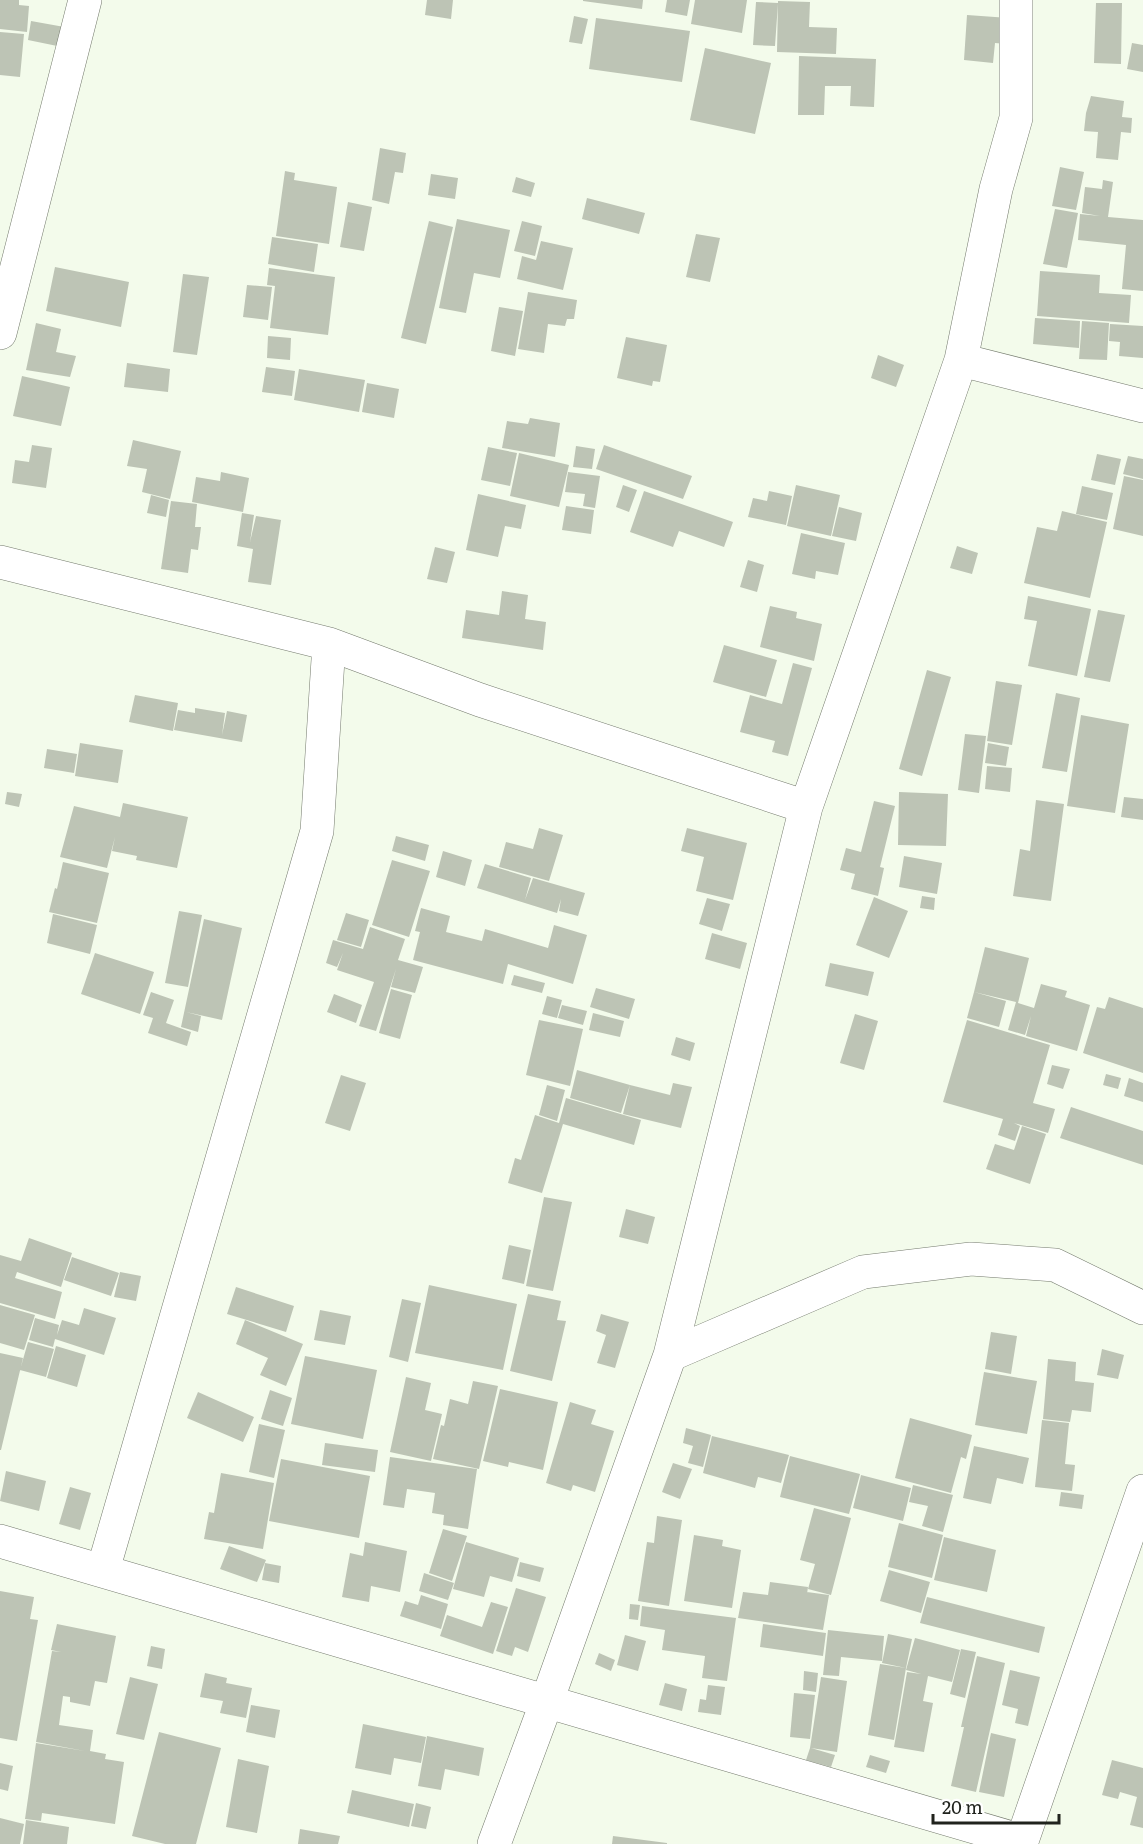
<svg xmlns="http://www.w3.org/2000/svg" width="1143" height="1844" font-family="Literata,serif">
<style>
.building{fill:#bdc4b5}
.lines{fill:none;stroke-linecap:round;stroke-linejoin:round}
.street-casing{stroke:#747a6d;stroke-width:34}
.street{stroke:#fff;stroke-width:33}
</style>
<rect width="100%" height="100%" fill="#f3fbeb"/>
<path class="building" d="M0 0H19V5L29 6 27 32 0 29Z
M427 0H453L451 19 425 15Z
M583 0H643L642 9 583 1Z
M667 0H690L687 16 665 12Z
M695 0H747L742 33 691 24Z
M778 1 810 2 809 27 837 28 836 54 777 52Z
M756 2 778 3 775 46 753 45Z
M1096 3H1122L1121 64 1094 63Z
M967 15 1009 18 1007 44 995 43 993 63 964 60Z
M574 16 588 19 582 44 569 42Z
M596 18 690 31 682 82 589 69Z
M31 21 70 28 67 48 28 40Z
M0 32 24 34 20 77 0 75Z
M1132 43 1143 45V72L1127 69Z
M705 48 771 63 755 134 690 120Z
M799 56 876 59 874 107 850 106 851 86H825L824 115H798Z
M1091 96 1124 101 1122 117 1132 118 1131 133 1121 132 1118 160 1096 158 1098 132 1084 131 1086 113Z
M380 148 406 153 403 173 395 172 389 204 372 200Z
M1060 167 1084 172 1076 210 1052 206Z
M285 171 295 173 294 180 337 187 329 244 276 236Z
M431 174 458 178 455 199 428 195Z
M516 177 535 183 531 197 512 192Z
M1103 180 1113 182 1108 217 1143 220V291L1122 289 1126 245 1078 240 1080 214 1100 216 1082 213 1085 187 1102 189Z
M587 198 645 213 639 234 582 219Z
M348 202 372 207 364 251 340 247Z
M1055 209 1078 213 1067 268 1043 264Z
M457 219 510 230 500 278 474 273 466 313 439 308Z
M429 221 453 227 426 344 401 338Z
M522 221 542 226 535 256 514 251Z
M696 234 720 238 710 282 686 277Z
M272 237 318 244 314 272 268 264Z
M541 241 573 248 563 290 517 279 522 256 536 260Z
M55 267 129 282 121 327 46 311Z
M269 268 335 277 328 335 270 328 275 286 267 285Z
M1040 271 1100 275 1099 293 1131 295 1129 323 1037 316Z
M183 274 209 277 197 355 173 352Z
M247 285 272 287 268 320 243 317Z
M528 292 577 300 574 319H567L565 326 548 324 544 353 518 349Z
M499 307 523 311 515 356 491 351Z
M1035 318 1080 321 1079 348 1033 344Z
M1082 321 1109 323 1107 360 1079 359Z
M36 323 61 329 56 352 76 356 70 377 26 370Z
M1110 324 1143 326V358L1119 356 1120 342 1109 341Z
M268 336 291 338 290 360 267 358Z
M626 337 667 345 660 382 653 381 652 386 617 378Z
M878 355 904 365 896 387 871 378Z
M127 363 170 369 168 392 124 387Z
M266 367 295 371 292 396 262 392Z
M299 369 365 380 359 412 294 400Z
M22 376 70 387 61 426 13 416Z
M367 383 399 389 394 418 362 412Z
M530 418 560 423 555 457 502 448 507 421 528 424Z
M133 440 181 451 170 499 142 492 147 469 127 466Z
M32 445 52 448 46 488 12 483 15 460 29 462Z
M604 445 692 476 683 499 596 469Z
M576 446 595 449 592 469 573 467Z
M488 447 517 453 510 486 481 480Z
M519 453 569 465 559 507 510 496Z
M1097 454 1121 459 1115 485 1091 480Z
M1128 456 1143 459V479L1123 474Z
M221 472 249 478 243 512 192 502 196 477 220 481Z
M568 472 600 476 595 508 583 506 585 494 565 492Z
M1124 476 1143 480V536L1113 529Z
M623 485 637 490 629 512 616 507Z
M796 485 840 495 831 536 787 526Z
M1082 486 1113 493 1107 520 1076 514Z
M644 491 733 522 724 547 679 531 673 547 630 532Z
M769 491 792 496 786 525 748 517 753 498 767 501Z
M478 494 526 505 521 529 505 526 498 557 466 550Z
M151 495 169 500 166 517 147 513Z
M171 501 197 504 195 527H201L198 550 191 549 188 573 161 569Z
M566 506 594 510 591 534 562 530Z
M839 507 862 513 856 541 832 536Z
M1062 511 1107 522 1090 598 1024 583 1037 527 1057 531Z
M242 513 254 515 250 542 256 516 281 520 271 585 248 582 253 549 237 546Z
M801 533 845 543 838 575 816 571 815 579 792 574Z
M957 546 978 553 972 574 950 568Z
M435 547 455 552 447 583 427 579Z
M748 560 764 565 757 592 740 587Z
M502 591 528 595 525 619 546 622 543 650 462 638 466 610 499 615Z
M1028 596 1091 609 1077 676 1028 666 1037 621 1024 619Z
M770 606 797 612 796 618 822 624 814 661 760 647Z
M1098 610 1125 615 1110 682 1084 677Z
M724 645 777 660 766 697 713 682Z
M793 663 812 668 788 756 772 752 775 741 740 732 750 695 782 704Z
M927 670 951 677 922 776 899 769Z
M996 681 1022 685 1012 745 987 741Z
M1056 693 1080 698 1067 772 1042 768Z
M135 695 178 703 173 731 129 722Z
M195 708 225 713 222 735 227 711 247 715 242 742 174 730 178 710 195 713Z
M1081 715 1129 724 1115 813 1067 806Z
M965 734 986 736 979 793 958 790Z
M80 743 123 750 118 783 75 776Z
M988 743 1009 747 1006 766 985 763Z
M47 749 77 754 74 773 44 768Z
M987 766 1012 768 1010 792 985 789Z
M7 792 22 794 19 807 5 804Z
M899 792 948 794 946 846 898 845Z
M1124 797 1143 799V820L1121 817Z
M1036 800 1064 804 1051 901 1013 896 1020 849 1030 851Z
M874 801 895 806 880 867 884 868 878 896 851 889 855 874 840 870 846 848 861 852Z
M123 803 188 817 177 868 136 860 137 856 112 851 115 837 107 868 60 857 74 806 120 817Z
M539 828 563 835 549 881 499 867 506 842 533 849Z
M687 828 747 843 733 900 696 891 704 857 681 851Z
M396 836 429 845 425 861 392 851Z
M443 851 472 860 465 886 436 877Z
M904 856 942 863 937 894 899 887Z
M392 860 430 871 409 937 372 925Z
M63 862 109 873 97 923 49 912 55 888 57 889Z
M485 864 531 878 525 900 533 878 585 893 578 916 559 911 561 899 557 913 477 888Z
M922 896 935 898 934 910 920 908Z
M874 897 908 911 889 958 856 945Z
M707 898 730 904 722 931 699 924Z
M421 908 450 916 446 932 482 941 485 929 548 948 554 925 587 935 573 984 508 964 503 984 413 960 420 932 415 931Z
M179 911 202 915 188 987 165 983Z
M346 913 369 920 361 947 337 940Z
M53 914 97 925 90 954 47 943Z
M204 919 242 928 222 1020 186 1012 201 1016 198 1032 181 1027Z
M370 927 405 939 398 960 423 967 415 993 391 987 396 969 376 1031 359 1026 374 982 337 970 343 953 337 967 326 963 333 940 363 949Z
M712 933 747 943 740 969 705 959Z
M985 947 1029 958 1018 1003 1034 1008 1041 984 1067 991 1065 997 1090 1005 1077 1051 1026 1036 1031 1016 1025 1035 1008 1030 1016 1002 974 992Z
M95 953 154 972 140 1014 81 994Z
M830 963 874 972 868 996 825 986Z
M514 975 545 983 542 993 511 985Z
M596 988 635 999 629 1019 590 1007Z
M391 989 412 995 400 1039 379 1033Z
M151 992 174 1000 166 1023 191 1032 187 1046 148 1033 153 1018 143 1015Z
M974 992 1006 1001 999 1027 967 1018Z
M334 994 362 1005 356 1023 327 1012Z
M547 996 562 1000 557 1018 542 1014Z
M1109 997 1143 1008V1073L1083 1053 1097 1007 1105 1009Z
M562 1005 587 1011 583 1025 558 1018Z
M593 1013 624 1021 620 1037 589 1030Z
M855 1014 878 1021 864 1070 840 1063Z
M539 1020 583 1029 570 1086 526 1075Z
M967 1020 1050 1045 1033 1103 1055 1109 1048 1133 1014 1123 1020 1126 1015 1141 998 1135 1003 1119 943 1102Z
M676 1037 695 1043 690 1061 671 1055Z
M1052 1065 1070 1069 1063 1089 1047 1084Z
M577 1070 630 1085 621 1113 570 1098Z
M1106 1074 1121 1078 1118 1089 1103 1085Z
M341 1075 366 1083 350 1131 325 1123Z
M1129 1078 1143 1083V1102L1124 1096Z
M673 1083 692 1087 681 1128 623 1114 630 1085 670 1095Z
M547 1085 565 1090 557 1121 539 1115Z
M566 1098 641 1120 634 1145 563 1124 542 1193 508 1183 515 1158 521 1160 535 1115 559 1123Z
M1071 1107 1143 1131V1165L1060 1138Z
M1022 1126 1046 1134 1030 1184 986 1169 995 1144 1014 1150Z
M544 1197 572 1202 553 1291 526 1286Z
M626 1209 655 1217 648 1244 619 1237Z
M29 1238 72 1253 61 1287 17 1272 15 1278 62 1292 55 1319 0 1303V1255L21 1261Z
M509 1245 531 1250 524 1284 502 1279Z
M72 1257 119 1273 111 1296 64 1280Z
M120 1272 141 1276 136 1301 114 1297Z
M429 1285 517 1304 503 1370 415 1353Z
M236 1287 294 1306 286 1332 227 1314Z
M528 1294 561 1301 557 1320 566 1321 552 1381 510 1371Z
M402 1299 421 1303 408 1362 389 1357Z
M0 1305 35 1315 24 1350 0 1343Z
M84 1308 116 1318 104 1355 55 1339 53 1347 29 1340 35 1318 59 1325 57 1335 62 1320 79 1325Z
M320 1310 351 1316 345 1345 314 1340Z
M601 1314 629 1322 615 1368 597 1363 606 1335 596 1331Z
M245 1320 303 1344 286 1386 260 1375 268 1358 236 1344Z
M991 1332 1017 1336 1011 1374 985 1369Z
M28 1342 54 1349 46 1377 20 1370Z
M56 1346 86 1355 77 1387 47 1378Z
M1102 1349 1124 1355 1118 1379 1097 1375Z
M0 1353 23 1358 1 1450H0Z
M305 1356 377 1370 363 1439 291 1424Z
M1048 1359 1076 1362 1075 1381 1094 1383 1091 1412 1072 1410 1070 1422 1043 1419Z
M984 1372 1037 1381 1027 1434 975 1425Z
M406 1377 431 1383 425 1410 442 1414 431 1461 390 1452Z
M473 1381 498 1386 479 1469 433 1459 441 1425 444 1426 450 1399 468 1404Z
M500 1389 558 1402 543 1470 509 1462 508 1467 483 1461Z
M270 1390 292 1398 283 1426 261 1419Z
M198 1392 254 1417 243 1442 187 1418Z
M570 1402 596 1410 591 1424 614 1431 595 1492 573 1485 571 1491 546 1483Z
M910 1418 972 1435 966 1459 961 1457 951 1493 895 1478Z
M1042 1420 1069 1423 1065 1464 1075 1465 1072 1491 1035 1487Z
M259 1424 285 1430 274 1478 249 1472Z
M686 1428 711 1435 703 1467 688 1463 693 1446 683 1443Z
M712 1436 789 1455 781 1483 758 1477 755 1488 703 1473Z
M325 1443 378 1450 375 1472 322 1465Z
M974 1446 1029 1458 1023 1484 997 1478 991 1504 963 1498Z
M790 1456 860 1474 849 1514 780 1497Z
M390 1457 477 1469 468 1529 443 1525 444 1515 432 1513 435 1493 407 1489 404 1508 383 1505Z
M281 1459 370 1476 359 1538 269 1521Z
M673 1463 692 1469 680 1499 662 1492Z
M6 1471 46 1481 39 1511 0 1501Z
M221 1473 274 1483 263 1549 204 1539 209 1512 214 1513Z
M861 1475 911 1488 903 1521 853 1508Z
M913 1485 953 1495 943 1532 922 1526 928 1506 909 1502Z
M70 1487 91 1493 80 1530 59 1524Z
M1061 1492 1084 1495 1082 1509 1059 1506Z
M814 1508 851 1518 831 1595 808 1589 815 1564 800 1560Z
M657 1516 682 1520 669 1606 638 1601 647 1542 654 1543Z
M899 1523 943 1535 932 1578 888 1567Z
M443 1529 467 1536 452 1581 429 1573Z
M694 1535 723 1540 722 1546 741 1550 732 1608 684 1601Z
M944 1537 996 1550 987 1592 934 1580Z
M365 1542 407 1551 400 1592 371 1586 369 1602 342 1597 350 1553 363 1556Z
M466 1542 519 1558 512 1582 490 1576 484 1597 453 1589Z
M229 1546 266 1560 257 1582 220 1569Z
M520 1562 544 1568 540 1582 517 1576Z
M265 1563 281 1566 279 1583 262 1580Z
M889 1570 930 1582 921 1613 880 1601Z
M424 1573 454 1583 448 1600 419 1591Z
M770 1582 808 1587 807 1594V1592L829 1595 823 1630 738 1618 743 1592 768 1595Z
M516 1588 546 1597 528 1652 515 1647 512 1656 496 1651Z
M0 1591 34 1597 30 1619 38 1620 17 1741 0 1738Z
M421 1595 448 1604 441 1629 400 1616 405 1601 418 1605Z
M927 1597 1045 1627 1039 1653 920 1623Z
M491 1602 508 1607 493 1654 440 1636 447 1615 482 1627Z
M630 1604 640 1605 638 1620 629 1619Z
M642 1606 736 1618 727 1681 702 1678 705 1656 662 1650 665 1630 640 1626Z
M57 1624 116 1636 107 1683 95 1681 90 1706 70 1702V1697L63 1696 59 1725 93 1730 90 1751 106 1754 105 1759 124 1762 115 1824 42 1813 41 1821 25 1819 36 1743 85 1751 36 1742 52 1651 61 1652 51 1650Z
M763 1624 826 1633 823 1656 760 1647Z
M828 1630 884 1636 882 1661 841 1657 839 1676 823 1675Z
M888 1634 912 1639 906 1668 882 1663Z
M625 1635 646 1641 638 1671 617 1665Z
M915 1638 960 1650 952 1682 928 1676 923 1701 933 1703 924 1752 894 1747 907 1672 921 1674 906 1670Z
M151 1646 165 1649 162 1669 147 1666Z
M961 1649 976 1652 965 1698 950 1694Z
M599 1653 615 1660 611 1671 595 1664Z
M977 1656 1005 1663 976 1792 951 1786 964 1727H961Z
M880 1664 906 1668 894 1740 868 1735Z
M1010 1670 1040 1677 1028 1726 1015 1723 1018 1709 1002 1705Z
M804 1671 818 1673 816 1692 803 1690Z
M205 1673 227 1678 226 1683 252 1688 246 1718 220 1713 223 1701 200 1697Z
M130 1677 158 1684 144 1740 116 1734Z
M821 1677 847 1681 837 1752 811 1748 835 1755 831 1767 806 1760 810 1748Z
M665 1683 687 1689 682 1711 659 1705Z
M708 1685 725 1687 721 1715 698 1712 700 1699 706 1700Z
M794 1693 815 1695 810 1739 790 1737Z
M251 1705 280 1710 275 1738 246 1732Z
M363 1724 426 1737 421 1763 394 1758 391 1775 355 1768Z
M159 1732 221 1748 196 1844H165L132 1836Z
M991 1733 1016 1739 1004 1797 979 1792Z
M427 1736 484 1748 479 1776 445 1769 441 1790 418 1786Z
M870 1755 890 1761 886 1773 866 1767Z
M238 1759 269 1766 257 1833 226 1827Z
M1112 1760 1143 1768V1828L1130 1825 1137 1797 1120 1792 1118 1799 1102 1795Z
M0 1763 13 1766 8 1791 0 1789Z
M352 1790 414 1804 409 1827 347 1813Z
M416 1803 431 1807 426 1829 411 1826Z
M0 1818 24 1824 20 1844H0Z
M26 1820 69 1827 67 1844H23Z
M300 1829 340 1836 338 1844H298Z
M613 1836 667 1843V1844H612Z"/>
<g class="lines">
<g class="street-casing">
<path id="street" d="M0 333 85 0
M961 360 1143 406
M0 562 329 644 480 700 806 807
M670 1355 863 1272 971 1259 1055 1265 1143 1308
M0 1541 1022 1841 1143 1491
M103 1570 317 831 329 644
M494 1844 547 1701 670 1355 806 807 961 360 996 189 1016 118V0"/>
</g>
<use href="#street" class="street"/>
</g>
<path d="M933 1814v9h126v-9" fill="none" stroke="#20231d" stroke-width="3"/>
<text x="942" y="1814" font-size="18" fill="#20231d" stroke="#ffffff" stroke-width="4.5" paint-order="stroke">20 m</text>
</svg>
